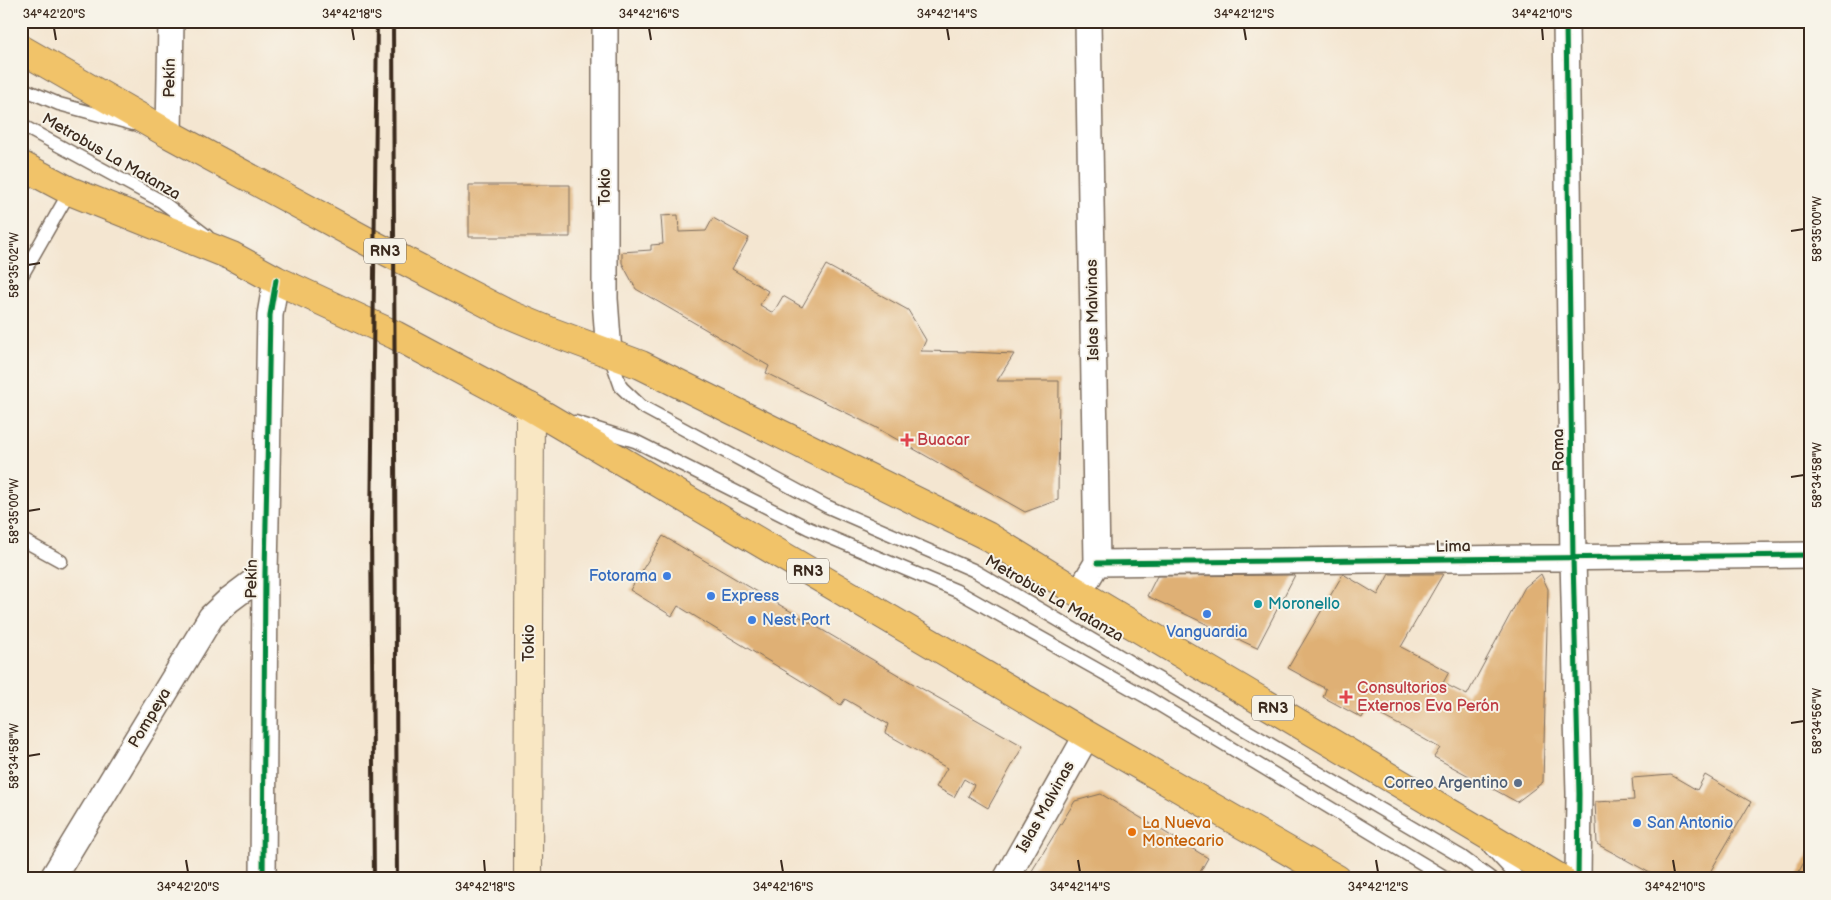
<svg xmlns="http://www.w3.org/2000/svg" width="1831" height="900" font-family="'Balsamiq Sans',sans-serif">
<style>
.building{fill:#dfb074}
.lines{fill:none;stroke-linecap:round;stroke-linejoin:round}
.lane-casing{stroke:#7c6c5d;stroke-width:15}
.street-casing{stroke:#7c6c5d;stroke-width:28}
.secondary-casing{stroke:#7c6c5d;stroke-width:30}
.highway-casing{stroke:#7c6c5d;stroke-width:30}
.lane{stroke:#fff;stroke-width:12}
.street{stroke:#fff;stroke-width:25}
.secondary{stroke:#f9e7c3;stroke-width:28}
.highway{stroke:#f1c369;stroke-width:28}
.rail{stroke:#3b2a1e;stroke-width:4}
.cycleway-casing{stroke:#f7f3e8;stroke-width:8}
.cycleway{stroke:#00873e;stroke-width:5}
.ticks{fill:none;stroke:#3b2a1e;stroke-width:2}
.health-dot{fill:#e0444e;stroke:#f7f3e8;stroke-width:2}
.shop-dot{fill:#3f7fe0;stroke:#f7f3e8;stroke-width:2}
.culture-dot{fill:#0f9aa8;stroke:#f7f3e8;stroke-width:2}
.service-dot{fill:#5c6f8a;stroke:#f7f3e8;stroke-width:2}
.food-dot{fill:#e8710a;stroke:#f7f3e8;stroke-width:2}
.labels{text-anchor:middle;dominant-baseline:central;stroke-width:4;stroke-linejoin:round;paint-order:stroke}
.shield{fill:#f7f3e8;stroke:#73665b;stroke-width:1}
.shield-label{font-size:15px;font-weight:bold;fill:#3b2a1e}
.street-label{font-size:16px;fill:#3b2a1e;stroke:#f7f3e8}
.health-label{font-size:16px;fill:#be3a42;stroke:#f7f3e8;text-anchor:start}
.shop-label{font-size:16px;fill:#366cbe;stroke:#f7f3e8;text-anchor:start}
.culture-label{font-size:16px;fill:#0d838f;stroke:#f7f3e8;text-anchor:start}
.service-label{font-size:16px;fill:#4e5e75;stroke:#f7f3e8;text-anchor:end}
.food-label{font-size:16px;fill:#c56008;stroke:#f7f3e8;text-anchor:start}
.neatline{fill:none;stroke:#3b2a1e;stroke-width:2}
.ticks-label{font-size:12px;text-anchor:middle;fill:#3b2a1e}
</style>
<rect width="100%" height="100%" fill="#f7f3e8"/>
<filter id="ink" filterUnits="userSpaceOnUse"><feTurbulence type="fractalNoise" baseFrequency=".02" numOctaves="2"/><feDisplacementMap in="SourceGraphic" scale="10" xChannelSelector="R" yChannelSelector="G"/><feConvolveMatrix kernelMatrix="1 2 1 2 8 2 1 2 1" color-interpolation-filters="sRGB"/></filter>
<filter id="wash" filterUnits="userSpaceOnUse"><feTurbulence type="fractalNoise" baseFrequency=".0096" numOctaves="4" result="noise"/><feDisplacementMap in="SourceGraphic" scale="20" xChannelSelector="R" yChannelSelector="G"/><feGaussianBlur stdDeviation="1.12" result="paint"/><feColorMatrix in="noise" values="0 0 0 0 0 0 0 0 0 0 0 0 0 0 0 0 0 1.4 0 .05"/><feComposite in="paint" operator="in"/></filter>
<g filter="url(#wash)">
<rect width="100%" height="100%" fill="#f4e6d1"/>
<g id="blocks">
<path class="building" d="M469 185H570V237H469Z
M678 215 679 232 706 231 713 218 749 238 732 269 768 291 760 305 773 313 783 296 802 307 826 265 908 310 926 340 921 351 969 352 1014 354 997 381H1059L1058 500 1025 512 875 427 766 373 769 366 636 289 622 263V252L651 250V245L663 244 661 216Z
M663 536 912 683 1023 746 988 808 968 796 974 785 964 779 954 797 936 787 947 768 885 733 888 724 845 699 841 705 678 606 672 616 630 590Z
M1343 574 1378 595 1389 574H1443L1401 647 1449 672 1443 683 1467 695 1525 587 1541 574 1548 589 1543 782 1517 802 1434 757 1440 748 1401 726 1367 708 1362 718 1323 697 1326 689 1288 668Z
M1295 575 1257 648 1147 596 1157 576Z
M1671 775 1697 790 1705 775 1751 802 1706 879H1661L1597 844 1595 802 1634 800 1632 778Z
M1101 794 1208 858 1196 879H1037L1030 874 1075 801Z
M1810 851V879H1795Z"/>
</g>
</g>
<g filter="url(#ink)">
<use href="#blocks" fill-opacity="0" stroke="#7c6c5d" stroke-width="1"/>
<g class="lines">
<g class="lane-casing">
<path id="lane" d="M21 88 59 104 133 124
M21 125 161 201 207 236
M21 277 70 191
M610 356 621 387 641 406 826 506 973 570 1462 857 1492 879
M575 422 635 441 808 528 957 591 1148 698 1448 879
M21 539 61 561
M1490 848 1519 879"/>
</g>
<g class="street-casing">
<path id="street" d="M605 21V299L609 353
M1566 21 1573 559 1579 794 1578 879
M169 134 171 21
M1097 563 1810 555
M1079 593 1097 563 1088 21
M52 879 211 617 229 600 265 573
M263 879 265 573 270 315 276 280
M1006 879 1087 735"/>
</g>
<g class="secondary-casing">
<path id="secondary" d="M528 879 530 407"/>
</g>
<g class="highway-casing">
<path id="highway" d="M21 49 169 134 376 246 506 313 552 332 641 365 987 536 1079 593 1561 879
M21 165 70 191 232 256 276 280 395 335 530 407 1087 735 1337 879"/>
</g>
<use href="#lane" class="lane"/>
<use href="#street" class="street"/>
<use href="#secondary" class="secondary"/>
<use href="#highway" class="highway"/>
<path class="rail" d="M393 21 397 879
M374 879 371 530 377 21"/>
<g class="cycleway-casing">
<path id="cycleway" d="M1566 21 1573 559 1579 794 1578 879
M1097 563 1810 555
M263 879 265 573 270 315 276 280"/>
</g>
<use href="#cycleway" class="cycleway"/>
</g>
</g>
<path class="ticks" d="M54 28 56 40M352 28 354 40M649 28 651 40M947 28 949 40M1244 28 1246 40M1542 28 1543 40M1791 231 1804 229M28 265 40 263M1791 477 1804 475M28 511 40 509M1791 723 1804 721M28 756 40 754M186 860 188 872M484 860 485 872M781 860 783 872M1078 860 1080 872M1376 860 1378 872M1673 860 1675 872"/>
<g class="health-dot">
<path d="M904.5 432.5h5v5h5v5h-5v5h-5v-5h-5v-5h5z"/>
<path d="M1343.5 689.5h5v5h5v5h-5v5h-5v-5h-5v-5h5z"/>
</g>
<g class="shop-dot">
<circle cx="667" cy="576" r="5"/>
<circle cx="711" cy="596" r="5"/>
<circle cx="1207" cy="614" r="5"/>
<circle cx="752" cy="620" r="5"/>
<circle cx="1637" cy="823" r="5"/>
</g>
<circle class="culture-dot" cx="1258" cy="604" r="5"/>
<circle class="service-dot" cx="1518" cy="783" r="5"/>
<circle class="food-dot" cx="1132" cy="832" r="5"/>
<g class="labels">
<g class="shield">
<rect x="364" y="238.5" width="42" height="25" rx="4"/>
<rect x="787" y="558.5" width="42" height="25" rx="4"/>
<rect x="1252" y="695.5" width="42" height="25" rx="4"/>
</g>
<g class="shield-label">
<text x="385" y="251">RN3</text>
<text x="808" y="571">RN3</text>
<text x="1273" y="708">RN3</text>
</g>
<g class="street-label">
<text transform="translate(170 78) rotate(-89)">Pekín</text>
<text transform="translate(111 157) rotate(30)">Metrobus La Matanza</text>
<text transform="translate(605 187) rotate(-90)">Tokio</text>
<text transform="translate(1093 310) rotate(-91)">Islas Malvinas</text>
<text transform="translate(1559 450) rotate(-91)">Roma</text>
<text transform="translate(1453 547) rotate(-1)">Lima</text>
<text transform="translate(252 579) rotate(-89)">Pekín</text>
<text transform="translate(1054 599) rotate(30)">Metrobus La Matanza</text>
<text transform="translate(529 643) rotate(-90)">Tokio</text>
<text transform="translate(150 718) rotate(-59)">Pompeya</text>
<text transform="translate(1046 807) rotate(-61)">Islas Malvinas</text>
</g>
<g class="health-label">
<text x="917" y="440">Buacar</text>
<text x="1357" y="688">Consultorios<tspan x="1357" dy="18">Externos Eva Perón</tspan></text>
</g>
<g class="shop-label">
<text x="657" y="576" text-anchor="end">Fotorama</text>
<text x="721" y="596">Express</text>
<text x="762" y="620">Nest Port</text>
<text x="1207" y="632" text-anchor="middle">Vanguardia</text>
<text x="1647" y="823">San Antonio</text>
</g>
<g class="culture-label">
<text x="1268" y="604">Moronello</text>
</g>
<g class="service-label">
<text x="1508" y="783">Correo Argentino</text>
</g>
<g class="food-label">
<text x="1142" y="823">La Nueva<tspan x="1142" dy="18">Montecario</tspan></text>
</g>
</g>
<rect width="1831" height="900" fill="none" stroke="#f7f3e8" stroke-width="55"/>
<rect x="28" y="28" width="1776" height="844" class="neatline"/>
<g class="ticks-label">
<text x="54" y="18">34°42'20"S</text>
<text x="352" y="18">34°42'18"S</text>
<text x="649" y="18">34°42'16"S</text>
<text x="947" y="18">34°42'14"S</text>
<text x="1244" y="18">34°42'12"S</text>
<text x="1542" y="18">34°42'10"S</text>
<text transform="translate(1817 229) rotate(-90)" y="4">58°35'00"W</text>
<text transform="translate(14 265) rotate(-90)" y="4">58°35'02"W</text>
<text transform="translate(1817 475) rotate(-90)" y="4">58°34'58"W</text>
<text transform="translate(14 511) rotate(-90)" y="4">58°35'00"W</text>
<text transform="translate(1817 721) rotate(-90)" y="4">58°34'56"W</text>
<text transform="translate(14 756) rotate(-90)" y="4">58°34'58"W</text>
<text x="188" y="891">34°42'20"S</text>
<text x="485" y="891">34°42'18"S</text>
<text x="783" y="891">34°42'16"S</text>
<text x="1080" y="891">34°42'14"S</text>
<text x="1378" y="891">34°42'12"S</text>
<text x="1675" y="891">34°42'10"S</text>
</g>
</svg>
